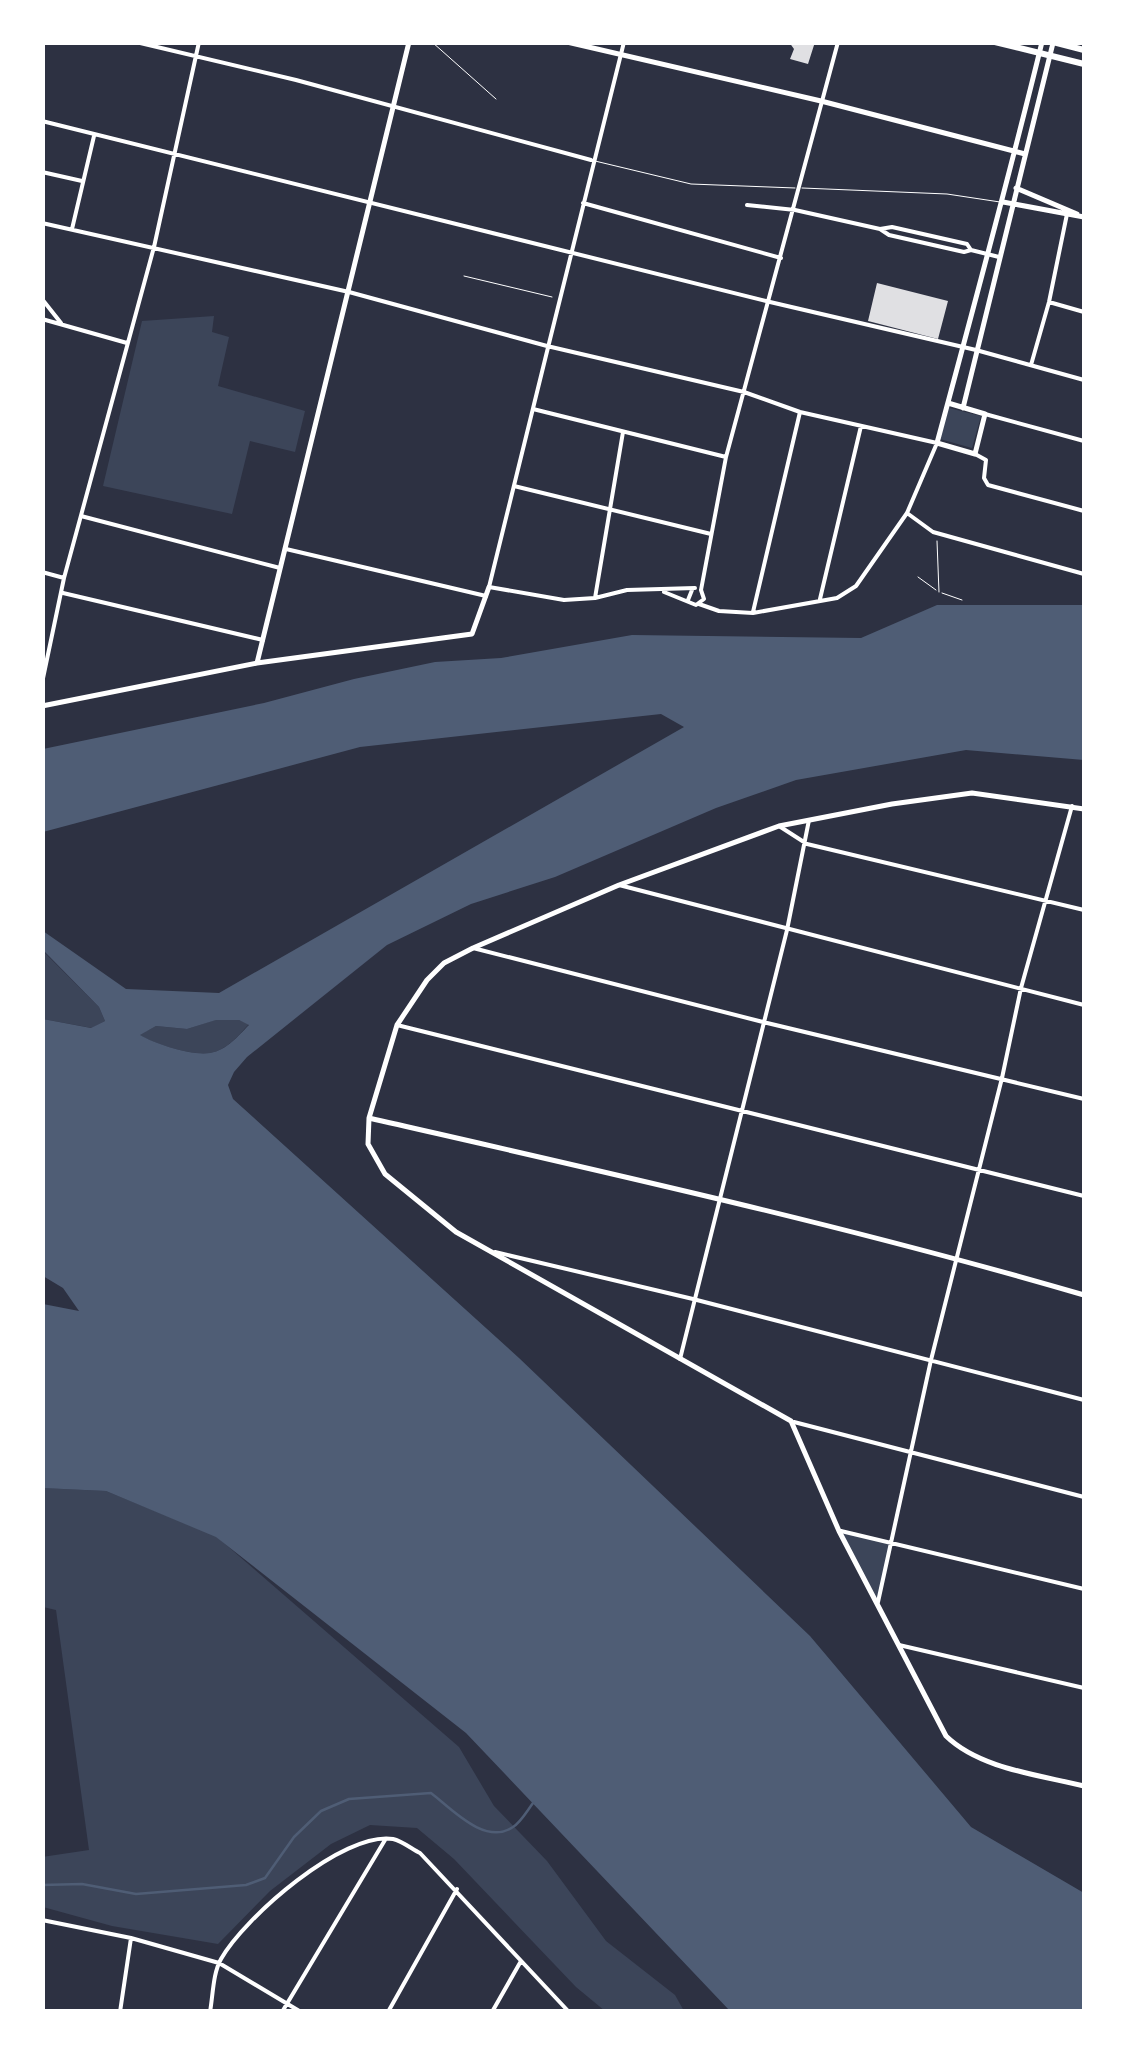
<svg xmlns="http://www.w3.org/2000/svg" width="1127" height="2054" font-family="Poppins,sans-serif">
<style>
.green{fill:#3c4559}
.water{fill:#4f5d75;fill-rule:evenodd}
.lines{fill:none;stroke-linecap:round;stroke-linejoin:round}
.stream{stroke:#4f5d75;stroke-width:2.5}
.building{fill:#e0e0e3}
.path{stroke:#fff;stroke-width:1}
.service{stroke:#fff;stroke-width:1}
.minor{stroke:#fff;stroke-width:4}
.tertiary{stroke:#fff;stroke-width:5}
.primary{stroke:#fff;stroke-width:6}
</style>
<rect width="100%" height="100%" fill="#2d3142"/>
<path class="green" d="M214 316 212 332 229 337 218 386 305 411 295 452 250 441 232 514 103 486 142 321Z
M949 408 981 416 972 448 940 439Z
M42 950 99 1007 105 1021 92 1028 43 1019Z
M215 1020H239L249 1024C238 1036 227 1050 210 1053 192 1056 155 1044 139 1035L156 1026 187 1029Z
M43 1488 106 1491 216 1536 459 1747 494 1806 547 1861 606 1941 675 1995 684 2011H605L576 1987 454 1859 417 1828 370 1825 331 1844 270 1891 218 1944 112 1926 43 1907 42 1857 89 1850 56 1610 43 1607Z
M839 1531 892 1545 877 1606Z"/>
<path class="water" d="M937 605H1084V760L966 750 796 780 716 808 555 877 471 904 387 945 247 1057 234 1072 228 1085 233 1099 519 1358 810 1636 971 1827 1084 1893V2011H730L466 1733 216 1537 106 1491 42 1488 43 1304 79 1311 63 1288 43 1276V1019L91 1028 105 1021 99 1007 43 950V931L126 989 219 993 684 727 661 714 360 747 43 832V749L264 703 354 679 435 662 501 658 632 635 861 638ZM216 1020H239L249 1025C238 1036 227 1050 210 1053 192 1056 155 1044 140 1035L156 1026 187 1029Z"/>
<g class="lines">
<path class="stream" d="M42 1885 82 1884 136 1894 246 1885 265 1878 294 1837 321 1811 349 1799 431 1793C452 1809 485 1846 513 1827 521 1822 527 1811 533 1803"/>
</g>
<path class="building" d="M789 42H815L808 64 790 59 794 49Z
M877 283 948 301 938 339 868 321Z"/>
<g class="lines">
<path class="path" d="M464 276 552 297
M937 541 939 592
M918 577 936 590
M942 593 962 600"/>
<path class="service" d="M432 42 496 99
M595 161 691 184 795 188
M802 188 947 194 1000 202"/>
<path class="minor" d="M136 42 296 80 591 160
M624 42C578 224 534 405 489 587L564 600 595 598 627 590 695 588
M42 121 770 302 976 350 1084 380
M42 172 82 181
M583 203 781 258
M747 205 795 210 880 229 889 235 964 252 971 250
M42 223 349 292 547 346 744 392 800 412 937 443 907 513 856 586 837 598 753 613 719 611 699 604
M72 229 94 136
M880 229 892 227 967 244 971 250 999 257
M42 299 61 323
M1049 302 1084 312
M42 319 127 343
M1031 365 1049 302 1067 214
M533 409 726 457
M985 414 1084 441
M975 454 986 460 984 478 988 485 1084 511
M514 486 711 534
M907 513 933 532 1084 574
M81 516 280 568
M286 549 486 596
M42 572 64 578
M701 590 726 457 838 42
M664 592 696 605 704 599 701 590
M63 593 263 640
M595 598 623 432
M820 599 861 426
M688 600 692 590
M753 612 800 412
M42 683 64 578 154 247 199 42
M779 826 807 844 1084 910
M619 885 1084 1005
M473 948 763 1022 1084 1099
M397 1025 1084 1196
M495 1252 693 1299 1084 1400
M680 1359 787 930 809 820
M794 1422 1084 1497
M841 1531 1084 1589
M878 1602 931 1360 1002 1078 1021 988 1072 806
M899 1645 1084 1688
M42 1920 131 1938 219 1963 301 2012
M120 2012 131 1938
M210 2012C213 1995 213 1973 221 1959 244 1918 343 1831 393 1839 402 1841 412 1849 420 1853L569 2012
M282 2012 385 1840
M388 2012 457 1889
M492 2012 521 1961"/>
<path class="tertiary" d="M567 42 821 101 1025 154
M1016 188 1077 214
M1003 202 1084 217
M948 403 985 414 975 454 937 443C973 310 1009 177 1042 42
M963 408 1053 43
M257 663 409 42
M42 706 257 663 472 634 489 587
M1084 809 972 793 892 804 779 826 619 885 473 948 444 963 427 980 397 1025 369 1118 368 1144 385 1174 456 1232 791 1421 839 1531 946 1736C980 1769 1040 1775 1084 1786
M369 1118C609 1173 848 1226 1084 1295"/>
<path class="primary" d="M995 42 1084 64
M1053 42 1084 50"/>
</g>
<rect width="1127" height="2054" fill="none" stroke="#ffffff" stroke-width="90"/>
</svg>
